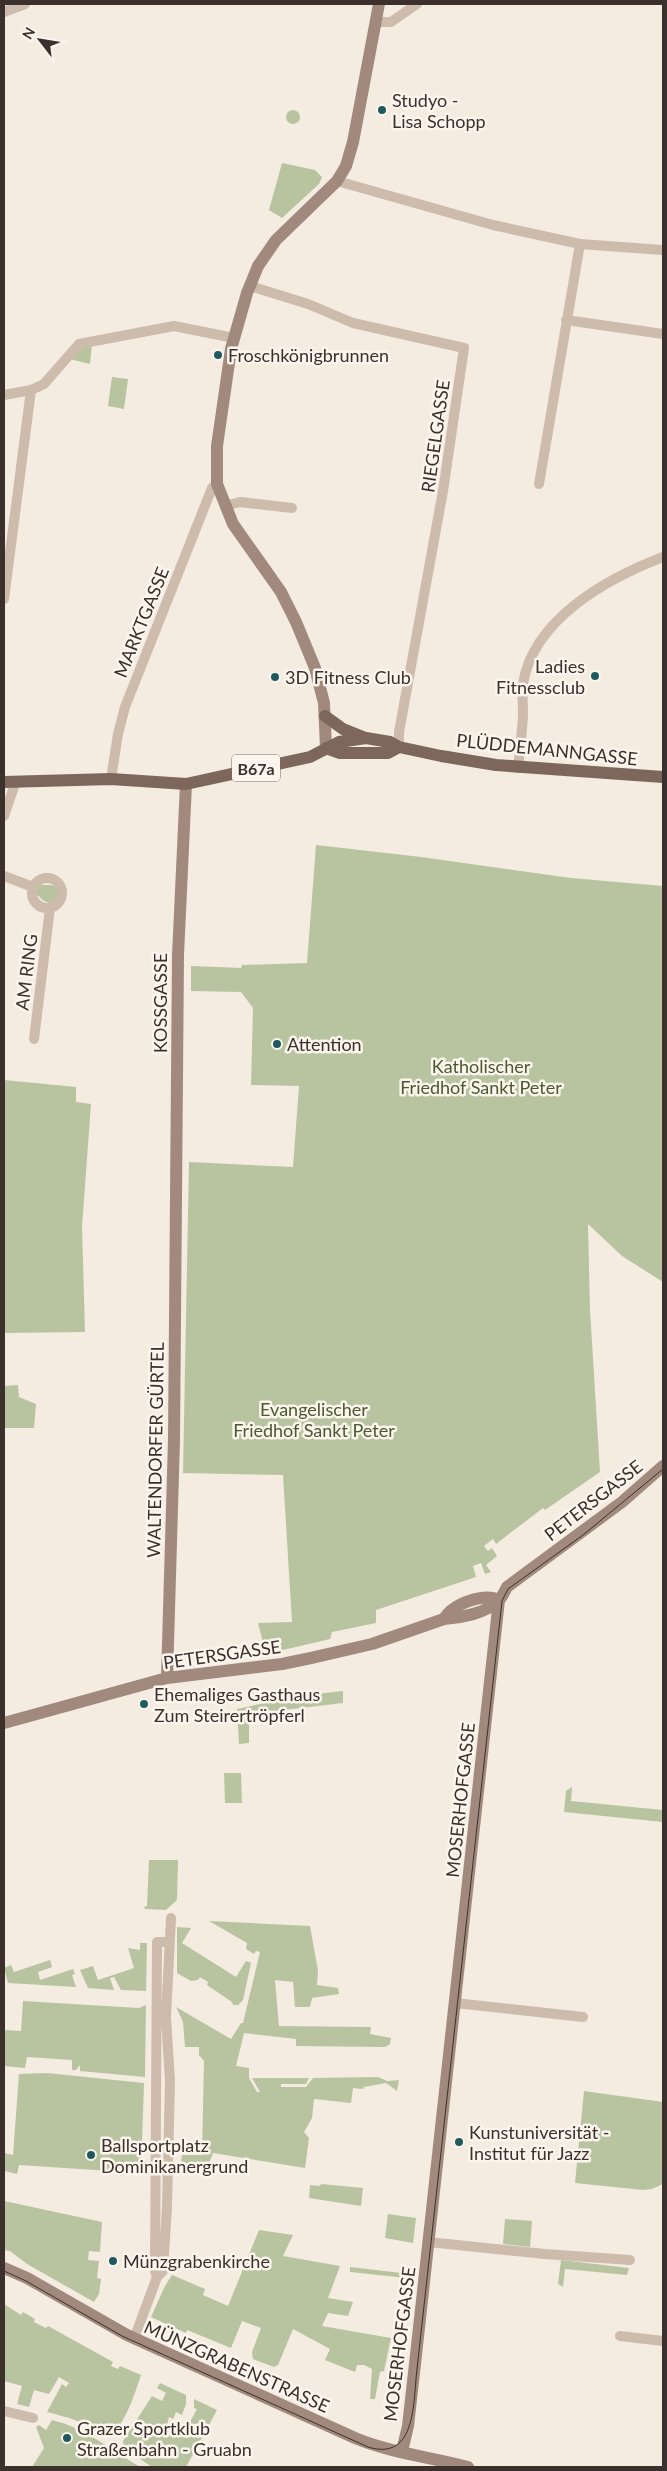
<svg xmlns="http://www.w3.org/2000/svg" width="667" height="2471" font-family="Lato,sans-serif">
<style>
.green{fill:#b8c4a0}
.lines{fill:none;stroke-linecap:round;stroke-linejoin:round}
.street{stroke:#cdbbac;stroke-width:10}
.secondary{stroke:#a18a7d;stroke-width:12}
.primary{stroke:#7d675c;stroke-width:12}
.tram{stroke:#3b302b;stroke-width:1}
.poi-dot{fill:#1f5a5e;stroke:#fbf5ee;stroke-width:2}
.labels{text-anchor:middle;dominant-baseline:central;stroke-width:5;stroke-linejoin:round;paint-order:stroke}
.shield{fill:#fbf5ee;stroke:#756b66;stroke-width:1}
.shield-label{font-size:16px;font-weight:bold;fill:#3b302b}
.poi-label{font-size:18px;fill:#3b302b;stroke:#fbf5ee;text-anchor:start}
.street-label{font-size:18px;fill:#3b302b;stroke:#fbf5ee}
.park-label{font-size:18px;fill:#4a5a2e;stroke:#fbf5ee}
</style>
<rect width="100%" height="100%" fill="#f4ebe1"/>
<path class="green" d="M286 117a7 7 0 1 1 14 0a7 7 0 1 1-14 0Z
M282 163 315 170 322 177 319 184 282 218 269 210Z
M92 344 90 364 69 359 79 350Z
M112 377 128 379 124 409 108 406Z
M316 845 421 857 571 878 663 886V1282L622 1256 588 1224 590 1310 600 1472 545 1510 543 1508 496 1544 493 1539 484 1546 488 1551 492 1548 497 1556 486 1565 491 1572 485 1574 481 1563 473 1566 476 1577 376 1610V1623L332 1632 330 1639 266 1654 258 1623 292 1622 283 1475 183 1473 189 1162 293 1167 299 1086 251 1085 253 1008 241 992 191 991V966L241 968 242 965 307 963Z
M50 885 55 886 60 892 57 900C48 907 41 899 35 892V889L39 885Z
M4 1080 76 1087V1102L91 1104 82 1227 85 1332 4 1333Z
M18 1385 19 1397 36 1404 34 1428H4V1386Z
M343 1691V1703L249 1714V1743L239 1744 237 1709 297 1696Z
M224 1773H241L242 1803H225Z
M572 1787 571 1801 663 1810V1822L564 1812 566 1791Z
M149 1860H178L177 1900 166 1910 145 1909 144 1907 147 1906Z
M209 1921 310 1926 318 1971 317 1985 338 1988 339 1994 312 1998 310 2007H295L293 1982 275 1980 279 2026 371 2027 370 2034 391 2038 390 2044 385 2047 296 2046V2039L244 2033 236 2066 249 2068V2078L257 2092H260L252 2078H309L306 2084H281V2087H306L313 2078 378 2077 387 2081 399 2080 397 2091 386 2083 364 2087 363 2089 353 2088 351 2103 314 2099 312 2118 304 2132 309 2138 305 2168 213 2153C204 2176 206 2175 180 2172L182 2155H202L204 2061 199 2055V2047H185L183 2022 176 2007 231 2039 241 2023H243L260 1952 256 1951 254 1954 246 1949 247 1943Z
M177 1927 191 1928 182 1943 236 1977 246 1961 251 1963 243 2000 238 2005H233L232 2002 207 1985 208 1982 200 1977 198 1980 191 1981 177 1973Z
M140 1943H147L146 1991 121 1990 114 1977 110 1978 114 1990 88 1988 80 1970 93 1966 98 1980 134 1968 128 1948 140 1950Z
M50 1960 52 1967 38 1972 40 1980 73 1969 75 1974 72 1975 76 1987 8 1983 4 1968 11 1965 14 1972Z
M23 2001 139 2008 146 2005 145 2077 80 2071V2065L76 2070H72V2060L27 2057 25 2068 4 2066V2030L21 2031Z
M47 2073 144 2083 141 2173 19 2165 17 2174 4 2171V2153L13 2155 19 2074Z
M584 2091 663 2102V2184L652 2189 643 2190 575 2183Z
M321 2184 363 2188 361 2206 309 2198 310 2185 320 2186Z
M4 2201 102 2222 100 2252 89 2251 88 2260 99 2261 97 2278 101 2279 99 2294 94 2302 27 2264 10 2251 4 2250Z
M388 2214 416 2218 413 2243 385 2238Z
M505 2219 532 2221 530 2247 503 2244Z
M259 2230 293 2235 283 2256 340 2266 328 2298 353 2302 348 2316 328 2313 322 2326 391 2338 384 2371 380 2372 375 2399H370L372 2369 364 2365H357L355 2372 325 2360 330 2349 293 2329 278 2365 274 2367 253 2359 252 2352 261 2328 242 2321 231 2348 187 2330 186 2333 151 2317 165 2286 172 2275 205 2289 203 2295 228 2306Z
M561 2260 629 2268 627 2275 565 2269 563 2287 558 2284Z
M350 2267 410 2274 408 2297H404L406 2278 350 2272Z
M4 2304 21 2315 23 2312 35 2319 34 2322 46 2328 48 2326 113 2362 111 2366 118 2369 120 2366 141 2375C137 2387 121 2439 105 2436 95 2434 86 2425 77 2421 68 2417 57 2415 47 2412L62 2384 66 2387 69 2383 59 2377 49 2394 34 2390 29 2407 17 2404 22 2386 4 2381Z
M160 2383 186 2395V2404L182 2415 176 2412 173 2419 169 2417 165 2433 174 2438 177 2434 182 2437 197 2409 194 2408V2399L217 2410 186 2467H152L124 2448 123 2441 152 2396 162 2401 166 2393 157 2388Z
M52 2420C85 2428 112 2450 140 2467H32L44 2448 36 2427 39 2425 46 2430Z"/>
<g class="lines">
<path class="street" d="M4 12 25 4
M375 22H391L417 4
M337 181 493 225 580 244 663 250
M250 286 308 304 353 323 464 348 443 491 399 732V747
M566 320 663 334
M4 395 31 390 44 384 79 344 174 326 234 338
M539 484 580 244
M225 506 240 502 292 508
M4 599 31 390
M518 768C520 750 522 732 523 715 523 704 522 694 523 684 533 619 608 578 663 557
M111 779 118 734 125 707 212 488 217 484
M4 816 16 781
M4 876 33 887
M32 893a15 15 0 1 1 30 0a15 15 0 1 1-30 0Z
M34 1039 50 908
M455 2003 583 2017
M428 2242 545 2254 630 2260
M157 2277 155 2271 157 1942H168
M620 2336 663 2341
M134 2339 157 2277 163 2271 167 2207 170 2081 166 2017 171 1918
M4 2411 33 2418"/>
<path class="secondary" d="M326 748 324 703 315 668 296 622 281 592 233 524 217 484V446L231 349 247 293 258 266 276 240 337 181 346 166 353 142 379 4
M444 1619C453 1603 484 1593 499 1600
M167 1678 174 1440 178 955 186 784
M4 1723 167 1678 282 1664 311 1658 372 1644 444 1619C460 1618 487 1613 498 1601 502 1598 504 1592 507 1587L622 1502 663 1466
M4 2268 27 2278 127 2335 355 2438C391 2453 431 2457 468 2467
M402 2451 408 2426 416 2355 499 1600"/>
<path class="primary" d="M325 716 343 729 363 737
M326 748 340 753H388L399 747
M4 782 111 779 186 784 310 757 339 742 366 738 390 742 399 747 441 756 496 765 663 777"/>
<path class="tram" d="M4 2271 26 2281 122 2336 368 2447C417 2462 413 2401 417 2369L502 1601 508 1589 583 1535 663 1469"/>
</g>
<g class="poi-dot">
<circle cx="382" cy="110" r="5"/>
<circle cx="218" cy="355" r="5"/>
<circle cx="595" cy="676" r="5"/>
<circle cx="275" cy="677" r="5"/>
<circle cx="277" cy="1044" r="5"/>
<circle cx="144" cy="1704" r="5"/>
<circle cx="459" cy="2142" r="5"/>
<circle cx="91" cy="2155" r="5"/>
<circle cx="113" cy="2261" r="5"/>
<circle cx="67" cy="2438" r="5"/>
</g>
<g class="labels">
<rect class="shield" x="232" y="754.5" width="48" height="27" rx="4"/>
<g class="shield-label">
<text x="256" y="768">B67a</text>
</g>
<g class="poi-label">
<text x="392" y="100">Studyo -<tspan x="392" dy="21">Lisa Schopp</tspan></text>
<text x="228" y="355">Froschkönigbrunnen</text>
<text x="585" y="666" text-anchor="end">Ladies<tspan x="585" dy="21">Fitnessclub</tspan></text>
<text x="285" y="677">3D Fitness Club</text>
<text x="287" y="1044">Attention</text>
<text x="154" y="1694">Ehemaliges Gasthaus<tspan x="154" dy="21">Zum Steirertröpferl</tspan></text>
<text x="469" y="2132">Kunstuniversität -<tspan x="469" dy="21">Institut für Jazz</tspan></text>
<text x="101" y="2145">Ballsportplatz<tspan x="101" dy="21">Dominikanergrund</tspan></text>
<text x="123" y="2261">Münzgrabenkirche</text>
<text x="77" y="2428">Grazer Sportklub<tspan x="77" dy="21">Straßenbahn - Gruabn</tspan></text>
</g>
<g class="street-label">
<text transform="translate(435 436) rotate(-82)">RIEGELGASSE</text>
<text transform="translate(141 622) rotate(-68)">MARKTGASSE</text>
<text transform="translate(547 749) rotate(6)">PLÜDDEMANNGASSE</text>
<text transform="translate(26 972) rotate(-83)">AM RING</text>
<text transform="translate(160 1003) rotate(-90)">KOSSGASSE</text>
<text transform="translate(155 1450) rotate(-89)">WALTENDORFER GÜRTEL</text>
<text transform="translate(593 1500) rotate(-38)">PETERSGASSE</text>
<text transform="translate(222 1654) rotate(-8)">PETERSGASSE</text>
<text transform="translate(460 1800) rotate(-84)">MOSERHOFGASSE</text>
<text transform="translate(399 2344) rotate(-83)">MOSERHOFGASSE</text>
<text transform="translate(237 2366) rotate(24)">MÜNZGRABENSTRASSE</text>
</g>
<g class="park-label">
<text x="481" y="1066">Katholischer<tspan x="481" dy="21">Friedhof Sankt Peter</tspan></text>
<text x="314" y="1409">Evangelischer<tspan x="314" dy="21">Friedhof Sankt Peter</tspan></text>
</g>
</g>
<rect width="667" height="2471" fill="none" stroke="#3b302b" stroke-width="10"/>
<g transform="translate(40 40) rotate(301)" stroke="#fbf5ee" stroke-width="4" paint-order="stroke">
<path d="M0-4L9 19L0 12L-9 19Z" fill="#3b302b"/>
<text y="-8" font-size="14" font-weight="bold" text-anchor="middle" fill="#3b302b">N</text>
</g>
</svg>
